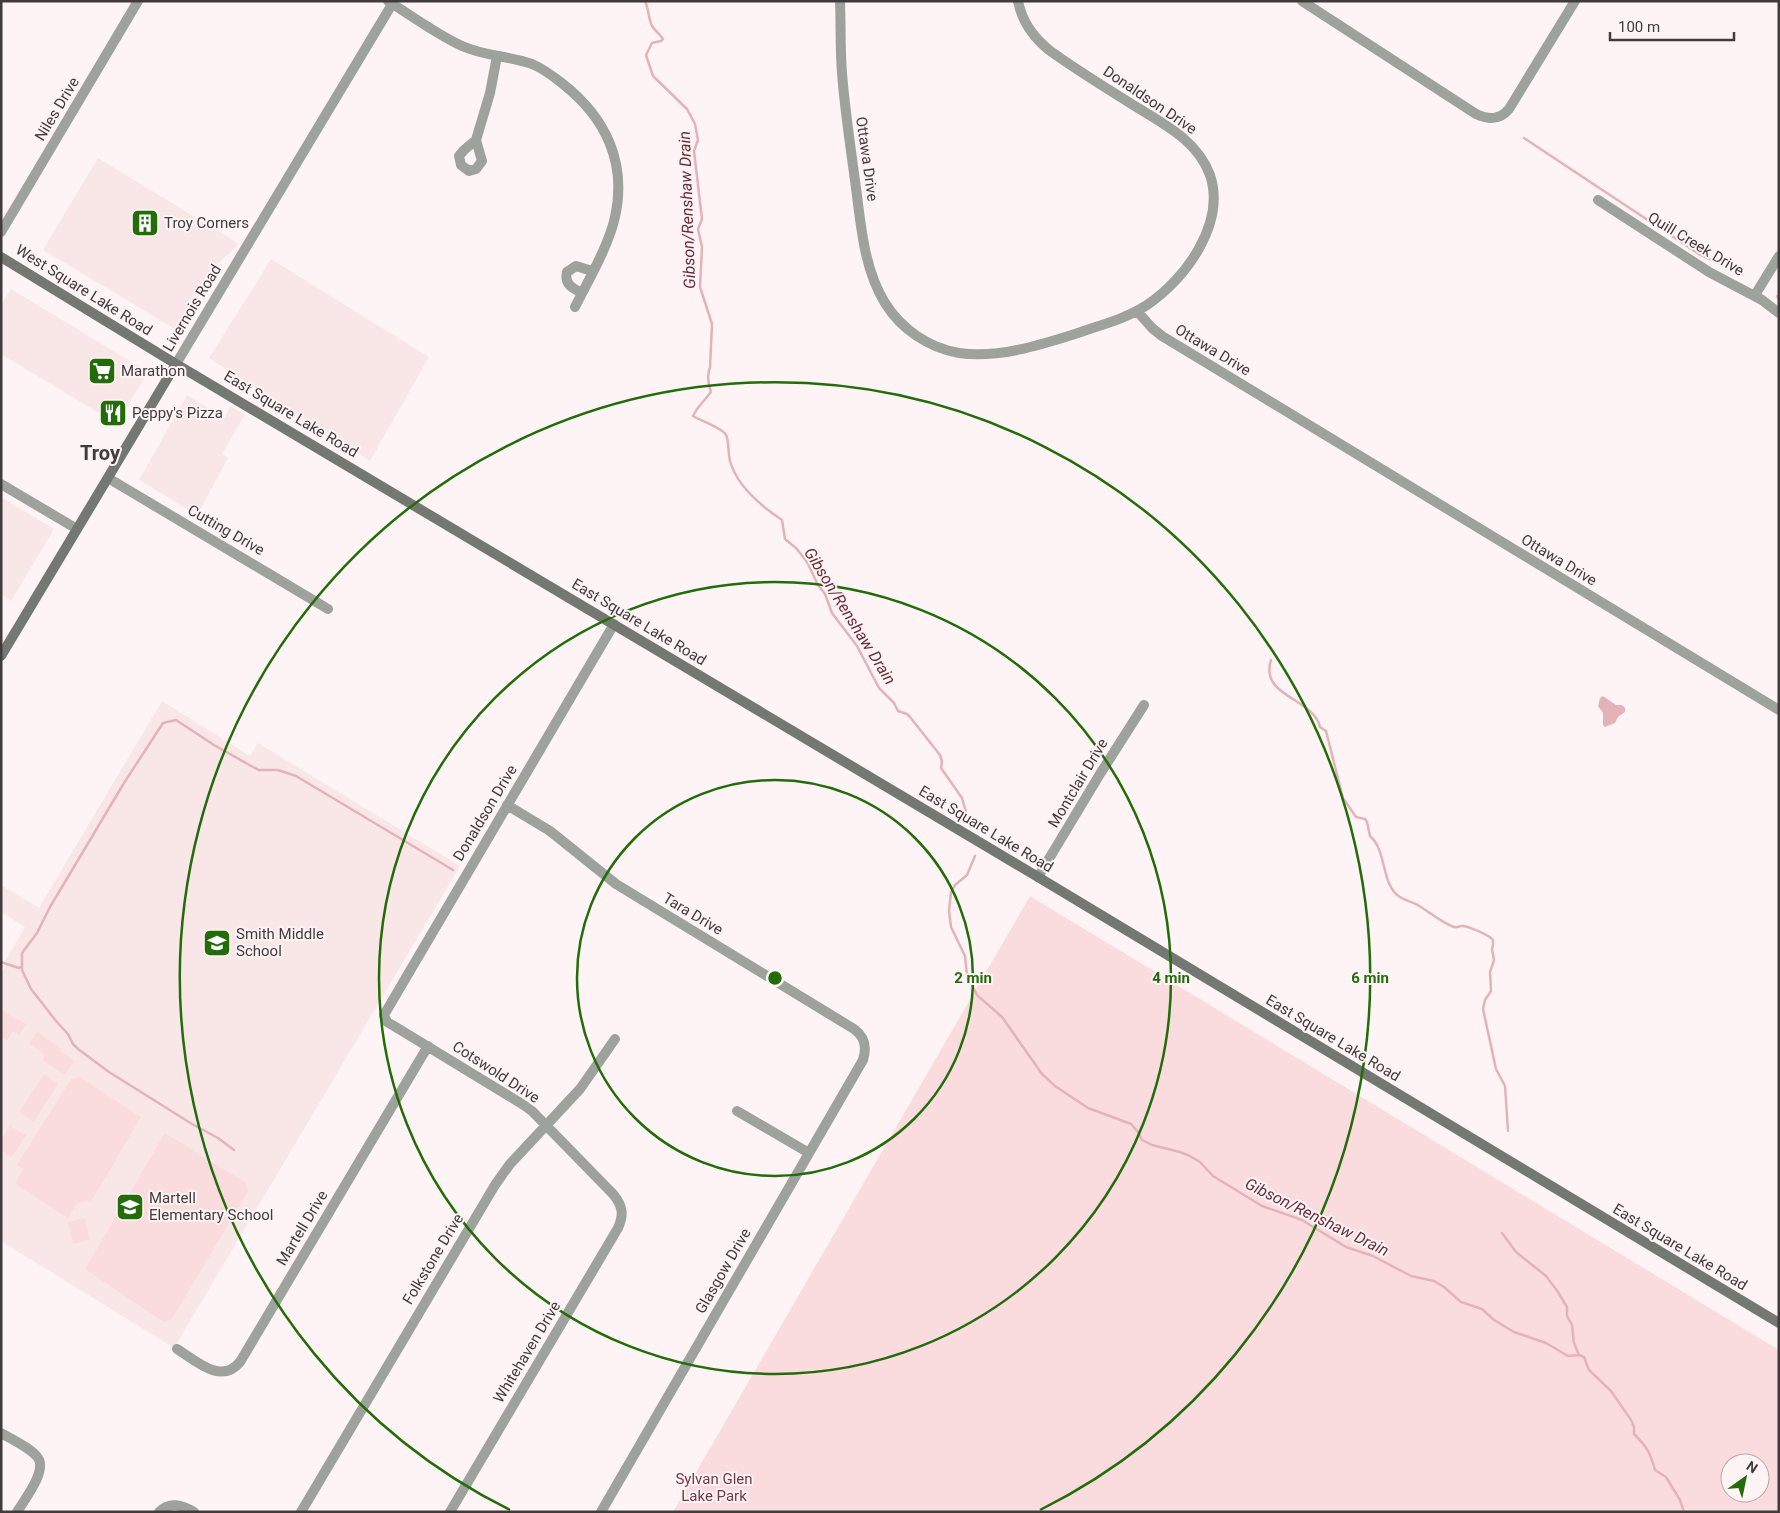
<svg xmlns="http://www.w3.org/2000/svg" width="1780" height="1513" font-family="Roboto,sans-serif">
<style>
.built{fill:#f9e6e7}
.green{fill:#fadcdf;fill-rule:evenodd}
.water{fill:#e4b3b9}
.lines{fill:none;stroke-linecap:round;stroke-linejoin:round}
.stream{stroke:#e4b3b9;stroke-width:2.5}
.minor{stroke:#9ea29d;stroke-width:10}
.tertiary{stroke:#9ea29d;stroke-width:10}
.secondary{stroke:#737972;stroke-width:10}
.ring{fill:none;stroke:#226c0a;stroke-width:2.5}
.labels{text-anchor:middle;dominant-baseline:central;stroke-width:4;stroke-linejoin:round;paint-order:stroke}
.street-label{font-size:15px;fill:#413b3b;stroke:#fef4f5}
.poi-label{font-size:15px;fill:#413b3b;stroke:#fef4f5;text-anchor:start}
.park-label{font-size:15px;fill:#763843;stroke:#fef4f5}
.water-label{font-size:16px;font-style:italic;fill:#692c38;stroke:#fef4f5}
.district-label{font-size:20px;font-weight:bold;fill:#413b3b;stroke:#fef4f5}
.centre{fill:#226c0a;stroke:#fef4f5;stroke-width:2.5}
.ring-label{font-size:15px;text-anchor:middle;font-weight:bold;fill:#226c0a;stroke:#fef4f5;stroke-width:4;stroke-linejoin:round;paint-order:stroke}
</style>
<rect width="100%" height="100%" fill="#fef4f5"/>
<path class="built" d="M98 158 239 244 210 271 175 329 43 250Z
M271 259 429 357 370 461 209 358Z
M11 289 148 372 117 424 1 354V305Z
M187 395 225 418 230 406 245 415 222 454 228 458 197 515 139 480Z
M1 497 54 529 11 601 1 595Z
M162 701 250 756 258 743 460 866 174 1348 1 1241V973L8 962 5 961 25 927 1 912V885L39 908Z"/>
<path class="green" d="M1030 896 1779 1350V1512H673ZM1730 1463H1760V1493H1730Z
M1 1009 26 1024 19 1035 13 1031 7 1040 1 1037Z
M37 1032 62 1049 60 1051 74 1061 65 1075 43 1061 44 1054 29 1044Z
M44 1074 58 1084 34 1122 19 1112Z
M80 1077 141 1117 92 1200 77 1203 68 1218 15 1184 23 1169 17 1165 71 1079Z
M10 1126 26 1135 12 1157 1 1150V1140Z
M165 1133 246 1183 248 1191 172 1319 164 1322 85 1269Z
M85 1218 90 1240 73 1244 68 1222Z"/>
<path class="water" d="M1603 696 1616 705H1622L1625 708V712L1618 717 1615 723 1605 727 1603 725V713L1598 706 1600 698Z"/>
<g class="lines">
<path class="stream" d="M645 1C649 9 648 18 652 26 655 31 660 34 663 39L661 41 652 43 646 55 653 76 687 109 695 124 698 140 694 151 702 219 698 229 702 247 700 287 712 324 710 367C707 375 708 384 711 392L697 409 693 416C701 421 723 428 726 435 729 440 728 454 730 461 737 486 761 506 782 520L785 539 797 549 807 562 818 585 825 594 832 613 857 646 879 688 894 703 898 711 907 714 910 717 940 755 942 761 941 768 962 798 968 819
M1524 138 1699 254 1742 274
M1777 296 1779 299
M1271 660C1259 697 1314 698 1320 727L1326 731 1343 798 1356 817 1365 819 1367 822 1370 836C1387 850 1381 886 1400 897 1406 901 1414 902 1421 907 1432 914 1442 923 1454 927 1459 928 1458 926 1462 926 1468 926 1489 935 1493 940V945L1492 949 1494 960 1490 972 1491 991 1485 1000 1483 1009 1496 1069 1505 1086 1508 1131
M975 856 967 875 955 885 951 892 949 911 951 927 965 956 967 975 977 995 1002 1017 1042 1074 1055 1086 1088 1108 1131 1124 1138 1132 1142 1140 1152 1145 1180 1152 1190 1156 1200 1162 1213 1176 1262 1206 1302 1220 1346 1247 1373 1256 1411 1276 1434 1281 1444 1287 1461 1302 1482 1309 1494 1320 1514 1332 1546 1343 1568 1356 1579 1355
M1 962 19 968 21 967
M234 1150 218 1138 192 1124 109 1072 78 1049 73 1044 68 1034 56 1021 31 989 22 970V953L37 933 50 907 124 783 163 723 176 720 214 745 253 767 259 770H278L296 776 453 870
M1502 1233 1516 1252 1546 1276 1558 1292 1567 1307V1316L1572 1325 1574 1343 1579 1355 1584 1357 1589 1370 1611 1391 1631 1420 1634 1427V1434C1647 1447 1650 1452 1655 1470L1666 1477 1680 1500 1684 1512"/>
<path class="minor" d="M388 1C412 16 436 34 462 46 484 56 509 56 532 64 544 69 553 76 563 84 606 118 627 163 615 217 609 245 588 281 575 307
M840 1C841 25 840 49 842 73 845 112 851 150 856 188 861 226 864 269 885 303 901 329 929 348 959 353 999 359 1043 344 1081 332 1104 324 1127 318 1147 305 1186 279 1226 223 1210 175 1197 139 1160 122 1130 103 1103 86 1075 69 1049 50 1033 37 1022 22 1018 1
M1302 1 1476 114C1489 120 1500 120 1509 109L1575 1
M476 140 482 161 476 169 469 171 461 165 459 156 464 150 476 140 490 93 497 56
M1598 200 1709 272 1762 300 1779 313
M1 232 138 1
M582 293C572 288 564 284 567 272L576 266 592 271
M1755 295 1779 256
M1137 311 1152 328 1162 336 1779 710
M108 478 328 609
M1 484 77 529
M507 805 550 831 616 884 854 1029C865 1037 867 1047 863 1060L601 1512
M1038 877 1100 774 1144 705
M737 1111 809 1153
M177 1349C196 1361 221 1385 240 1362L428 1046
M1 1433C11 1439 31 1448 38 1458 47 1471 25 1499 17 1512
M159 1512C170 1501 182 1505 194 1512
M301 1512 495 1185 510 1164 580 1089 615 1039
M450 1512 618 1228C624 1215 623 1206 613 1194L532 1111 522 1104 394 1026 387 1022 384 1015 614 624"/>
<path class="tertiary" d="M176 364 394 1"/>
<path class="secondary" d="M1 257 176 364 1038 877 1779 1323
M1 656 176 364"/>
</g>
<g class="ring">
<circle cx="775" cy="978" r="198"/>
<circle cx="775" cy="978" r="396"/>
<path d="M510 1510A595 595 0 1 1 1040 1510"/>
</g>
<defs>
<g id="building-square" transform="scale(1.4375)"><rect x="-9" y="-9" width="18" height="18" rx="4" fill="#226c0a" stroke="#fef4f5"/><path d="M-4-6H4V6H1V3H-1V6H-4ZM-2.5-4.3h1.7v1.8h-1.7ZM.8-4.3h1.7v1.8H.8ZM-2.5-1h1.7V.8h-1.7ZM.8-1h1.7V.8H.8Z" fill="#fff"/></g>
<g id="supermarket-square" transform="scale(1.4375)"><rect x="-9" y="-9" width="18" height="18" rx="4" fill="#226c0a" stroke="#fef4f5"/><path d="M-6-5.5h2.5l.6 2H6L4.5 2H-2.5L-4.4-4H-6ZM-1.5 3.2a1.3 1.3 0 1 0 .1 0ZM3 3.2a1.3 1.3 0 1 0 .1 0Z" fill="#fff"/></g>
<g id="restaurant-square" transform="scale(1.4375)"><rect x="-9" y="-9" width="18" height="18" rx="4" fill="#226c0a" stroke="#fef4f5"/><path d="M-5-6h1v4h1v-4h1v4h1v-4h1v5L-1.5 .5V6h-2V.5L-5-1ZM5-6V6H3V1.5H1.5Q1.5-4 5-6Z" fill="#fff"/></g>
<g id="school-square" transform="scale(1.4375)"><rect x="-9" y="-9" width="18" height="18" rx="4" fill="#226c0a" stroke="#fef4f5"/><path d="M0-5L7-2L0 1L-7-2ZM-4 1L0 2.5L4 1V4Q0 6-4 4Z" fill="#fff"/></g>
</defs>
<g fill-rule="evenodd">
<use href="#building-square" x="145" y="223"/>
<use href="#supermarket-square" x="102" y="371"/>
<use href="#restaurant-square" x="113" y="413"/>
<use href="#school-square" x="217" y="943"/>
<use href="#school-square" x="130" y="1207"/>
</g>
<g class="labels">
<g class="street-label">
<text transform="translate(1150 100) rotate(34)">Donaldson Drive</text>
<text transform="translate(57 109) rotate(-59)">Niles Drive</text>
<text transform="translate(867 159) rotate(82)">Ottawa Drive</text>
<text transform="translate(1696 244) rotate(31)">Quill Creek Drive</text>
<text transform="translate(84 290) rotate(32)">West Square Lake Road</text>
<text transform="translate(192 308) rotate(-59)">Livernois Road</text>
<text transform="translate(1213 350) rotate(31)">Ottawa Drive</text>
<text transform="translate(291 414) rotate(31)">East Square Lake Road</text>
<text transform="translate(226 530) rotate(30)">Cutting Drive</text>
<text transform="translate(1559 560) rotate(31)">Ottawa Drive</text>
<text transform="translate(639 622) rotate(31)">East Square Lake Road</text>
<text transform="translate(1078 783) rotate(-59)">Montclair Drive</text>
<text transform="translate(485 813) rotate(-59)">Donaldson Drive</text>
<text transform="translate(986 829) rotate(31)">East Square Lake Road</text>
<text transform="translate(693 914) rotate(31)">Tara Drive</text>
<text transform="translate(1333 1038) rotate(31)">East Square Lake Road</text>
<text transform="translate(496 1072) rotate(33)">Cotswold Drive</text>
<text transform="translate(302 1228) rotate(-59)">Martell Drive</text>
<text transform="translate(1680 1247) rotate(31)">East Square Lake Road</text>
<text transform="translate(433 1259) rotate(-59)">Folkstone Drive</text>
<text transform="translate(723 1271) rotate(-60)">Glasgow Drive</text>
<text transform="translate(527 1352) rotate(-59)">Whitehaven Drive</text>
</g>
<g class="poi-label">
<text x="164" y="223">Troy Corners</text>
<text x="121" y="371">Marathon</text>
<text x="132" y="413">Peppy's Pizza</text>
<text x="236" y="934">Smith Middle<tspan x="236" dy="17">School</tspan></text>
<text x="149" y="1198">Martell<tspan x="149" dy="17">Elementary School</tspan></text>
</g>
<g class="park-label">
<text x="714" y="1479">Sylvan Glen<tspan x="714" dy="17">Lake Park</tspan></text>
</g>
<g class="water-label">
<text transform="translate(687 210) rotate(-92)">Gibson/Renshaw Drain</text>
<text transform="translate(850 616) rotate(58)">Gibson/Renshaw Drain</text>
<text transform="translate(1317 1217) rotate(26)">Gibson/Renshaw Drain</text>
</g>
<g class="district-label">
<text x="100" y="453">Troy</text>
</g>
</g>
<circle cx="775" cy="978" r="8" class="centre"/>
<g class="ring-label">
<text x="973" y="983">2 min</text>
<text x="1171" y="983">4 min</text>
<text x="1370" y="983">6 min</text>
</g>
<rect width="1780" height="1513" fill="none" stroke="#413b3b" stroke-width="5"/>
<g transform="translate(1745 1478) rotate(33)"><circle r="24" fill="#fef4f5" stroke="#b2aaab"/>
<path d="M0-4L9 19L0 12L-9 19Z" fill="#226c0a"/>
<text y="-8" font-size="14" font-weight="bold" text-anchor="middle" fill="#413b3b">N</text>
</g>
<path d="M1610 32v8h124v-8" fill="none" stroke="#413b3b" stroke-width="2.5"/>
<text x="1618" y="32" font-size="15" fill="#413b3b" stroke="#fef4f5" stroke-width="4" paint-order="stroke">100 m</text>
</svg>
